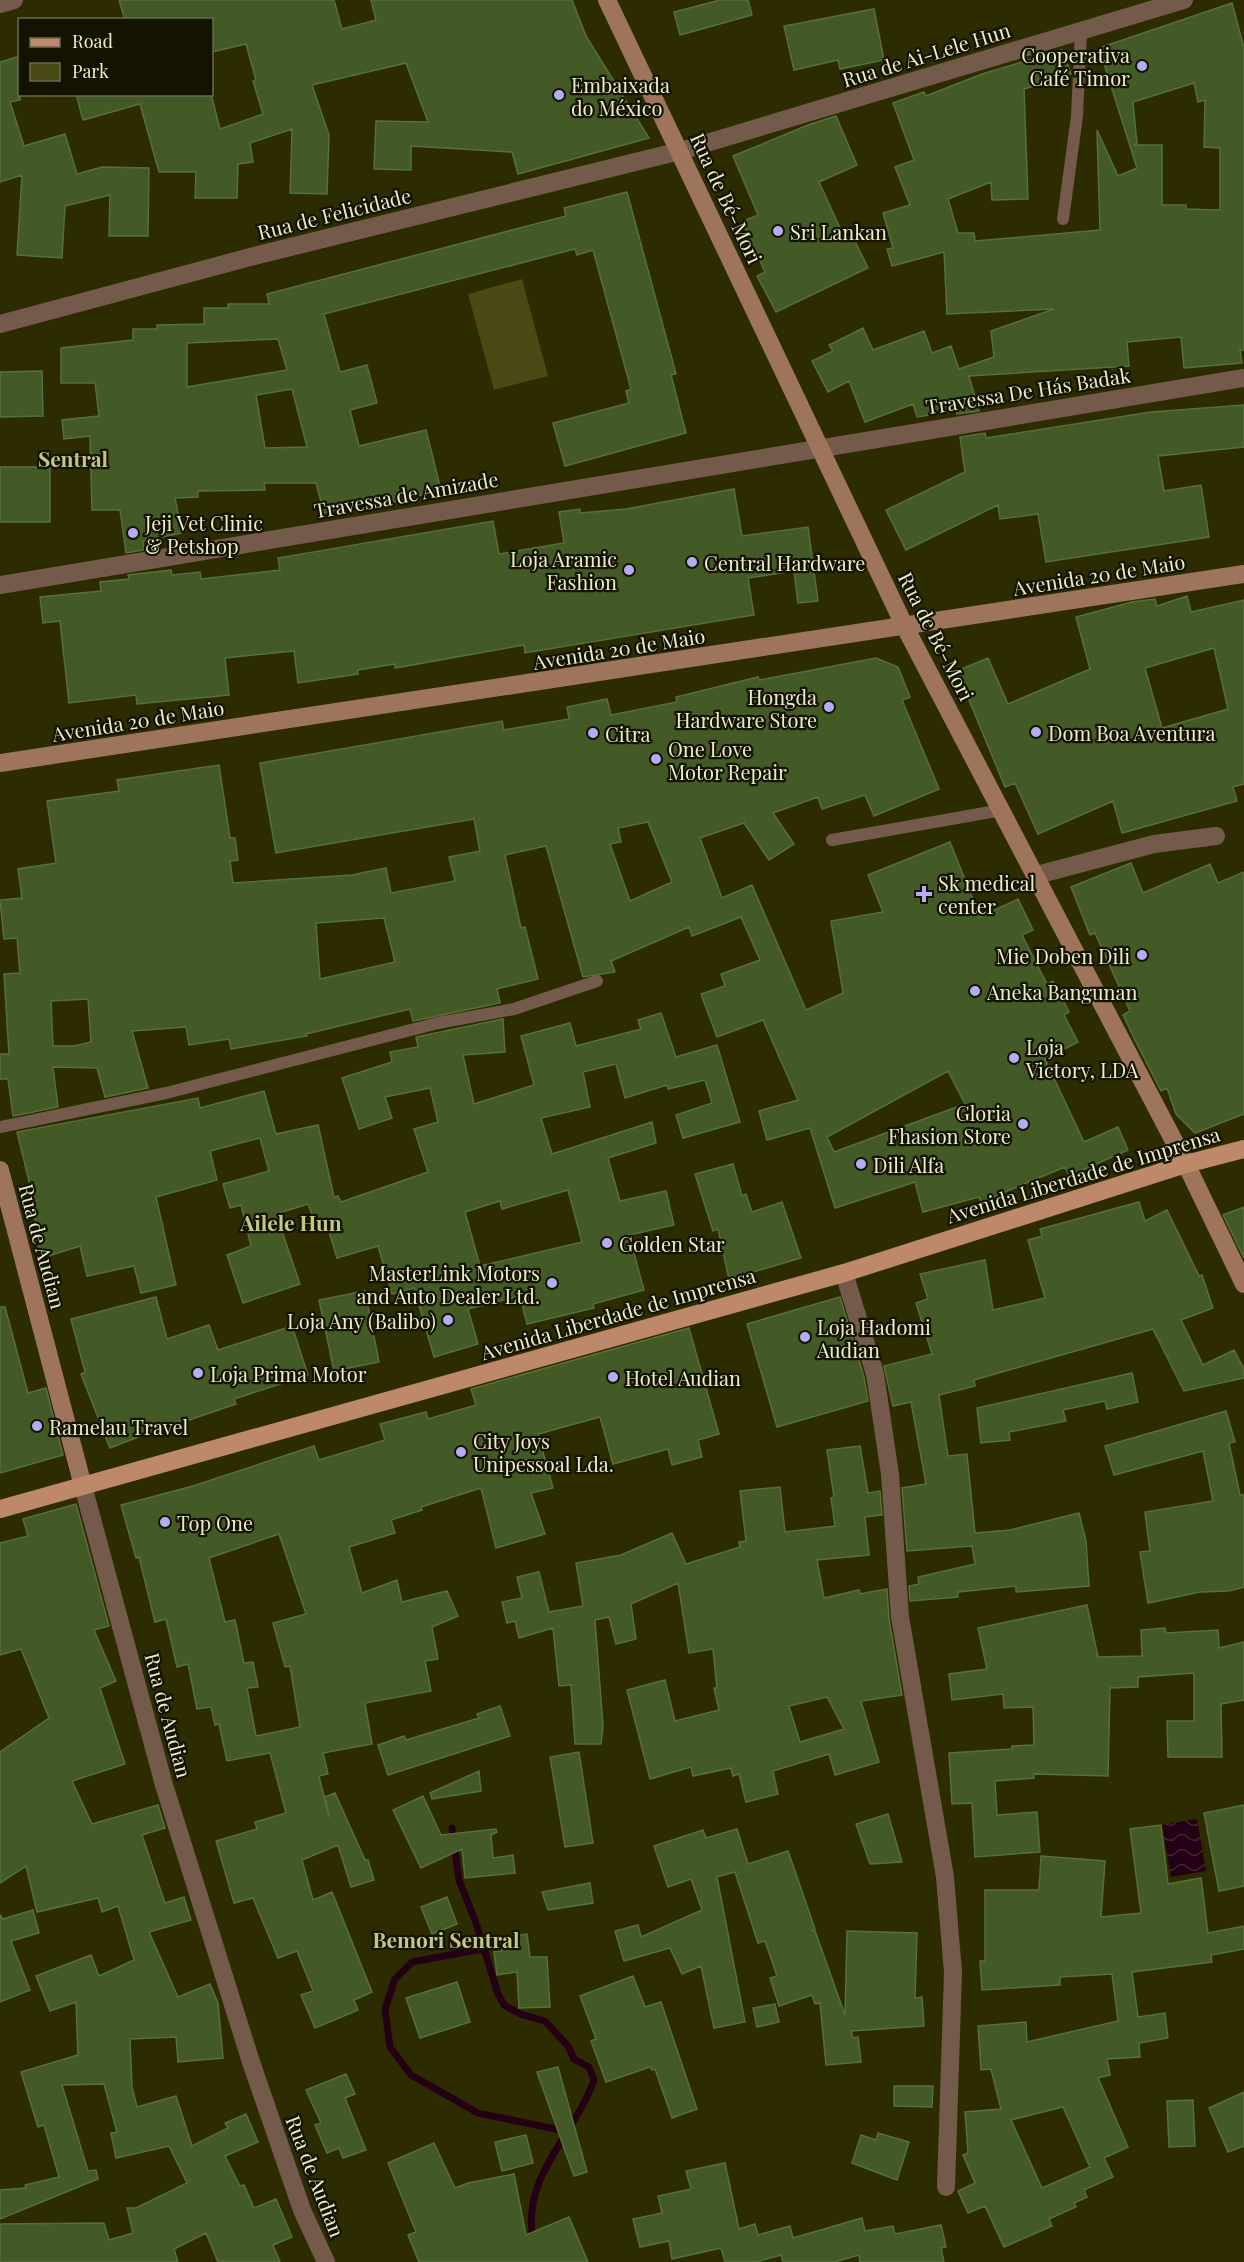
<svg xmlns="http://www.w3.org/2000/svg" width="1244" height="2262" font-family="'Playfair Display',serif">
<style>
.green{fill:#4a4a14}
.water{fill:url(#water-waves)}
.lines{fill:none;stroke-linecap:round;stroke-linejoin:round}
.stream{stroke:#230013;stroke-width:7}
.building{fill:#435a26;stroke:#576f3b;stroke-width:1.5;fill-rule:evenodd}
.lane{stroke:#745a4b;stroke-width:12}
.street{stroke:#745a4b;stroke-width:18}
.secondary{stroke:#9e745d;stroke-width:18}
.primary{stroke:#be886b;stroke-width:18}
.poi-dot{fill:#b5acf8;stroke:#141300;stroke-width:2}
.labels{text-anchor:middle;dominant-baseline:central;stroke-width:4.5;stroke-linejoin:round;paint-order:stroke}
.street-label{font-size:20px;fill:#ebeccd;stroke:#141300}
.poi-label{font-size:20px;fill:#ebeccd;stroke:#141300;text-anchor:start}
.neighbourhood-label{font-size:21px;font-weight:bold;fill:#c4c688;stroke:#141300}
</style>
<defs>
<pattern id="water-waves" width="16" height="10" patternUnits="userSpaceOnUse" patternTransform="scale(1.5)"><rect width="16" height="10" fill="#230013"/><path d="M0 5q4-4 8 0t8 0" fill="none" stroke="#432534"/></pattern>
</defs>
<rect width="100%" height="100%" fill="#2c2c00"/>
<path class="green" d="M522 279 548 376 494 390 468 294Z"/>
<path class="water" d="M1197 1819 1206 1871 1171 1877 1162 1825Z"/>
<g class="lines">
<path class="stream" d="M452 1828 459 1880 476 1923 498 1994 504 2005 520 2014 545 2021 568 2046 574 2059 589 2067 594 2080C575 2135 521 2176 533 2239
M482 1949 412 1962 395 1979 385 2009 390 2047 411 2075 478 2113 565 2131"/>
</g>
<path class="building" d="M119 0H334L342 29 376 20 371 0H572L586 36 649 138 518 174 512 152 411 146V170L374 169 376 121 428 122 406 63 312 85 329 135 327 194 290 193 292 129 250 143 253 162 238 164 237 198H195L196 172H159L140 104 83 120 76 94H211L220 129 263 114 253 81 256 80 246 44 212 52V20H125Z
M720 0H748L752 15 680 35 674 12Z
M1232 3 1244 48V350H1240L1242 363 1184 368 1181 337 1127 342 1129 366 969 376 979 411 957 414 956 411 917 417 913 404 865 422 849 381 828 392 812 361 833 351 829 345 863 328 873 350 924 331 932 353 951 346 959 369 994 357 991 331 1054 309 947 314 944 252 892 266 887 249 893 248 883 213 910 205 895 167 914 160 893 103 924 92 926 96 982 74 1062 50 1071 74 1024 89 1028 199 992 200 991 182 948 199 958 233H974L975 241 1100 230 1097 130 1118 176 1137 168 1099 48ZM1194 83 1198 102 1205 100 1204 147 1220 148V210L1186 209V205H1162V145H1134L1137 144 1133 102Z
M874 9 884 60 840 69 838 60 794 70 784 26Z
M20 56V100L10 102 24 146 65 134 77 174 102 167 149 168 148 236H109L110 195 65 206 62 258 17 255 22 175 0 182V62Z
M836 116 857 165 819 182 846 241 853 237 868 268 776 312 757 276 765 272 742 222 758 215 733 156 808 125Z
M627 192 676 374 671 375 686 433 565 466 553 423 629 403 626 391 631 389 593 250 577 255 575 249 324 314 340 372 367 365 377 403 350 410 359 446 426 430 441 490 393 502 391 495 324 513 316 483H264L265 490 198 491V497L175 498 182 533 143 541 144 550 126 553 120 510H92L90 436 64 439 62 420 99 416 95 383H61V348L133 340V329H157V325L204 324V308H228V304H269L267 294 566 216 564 208ZM278 339 287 370 187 387V343ZM292 389 307 447 265 448 256 395Z
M42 371 43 416 0 417V372Z
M1244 405V447L1158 456 1164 491 1201 485 1209 537 1046 562 1038 514 1000 519 998 505 906 550 886 510 965 472 960 437 985 433 986 438 1151 412Z
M0 467H50V522H0Z
M734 489 742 536 808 527 818 601 798 603 794 571 748 578 754 615 525 653 524 645 395 668V664L358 670V674L298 683 294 651 225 658 229 695 137 704 136 695 69 703 60 621 43 623 40 597 101 591 100 582 129 579 128 575 171 570 172 575 200 572 201 579 280 570 278 558 493 521 499 554 564 543 559 512 580 509V513L626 509Z
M1187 596 1191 612 1244 600V784L1233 787 1237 801 1122 833 1113 801 1038 834 1015 783 1005 787 957 671 988 658 1008 704 1090 669 1076 617 1132 602 1155 599 1157 606ZM1214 648 1228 709 1162 728 1145 668Z
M876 658 898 667 910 697 902 700 939 789 874 816 865 795 822 809 818 797 773 813 794 844 769 860 744 823 700 838 722 898 752 885 806 1010 843 993 831 921 883 912 868 875 950 842 980 917 1018 899 1033 930 1022 935 1047 984 1053 981 1069 1012 1064 1015 1078 1042 1045 1059 1084 1142 1118 1127 1128 1150 1069 1176 1065 1167 981 1202 979 1197 923 1212 915 1182 835 1208 810 1128 767 1140 759 1111 798 1100 763 1020 717 1037 701 994 725 986 721 974 760 960 741 917 692 936 689 927 611 961 615 972 583 977 546 846 505 855 521 928 525 927 538 979 497 989 500 1003 413 1021 410 1009 306 1034 307 1036 231 1049 229 1039 189 1045 186 1027 132 1031 148 1088 105 1097 97 1068 53 1067 58 1107 13 1116 8 1079H0V1054H9L4 974 20 973 17 938 4 939 0 900 22 898 18 869 56 863 47 801 119 791 117 780 219 765 230 838H235L238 860 230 861 233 883 352 875 386 868 391 893 455 881 449 857 480 851 474 819 276 853 260 763 502 721 504 730 569 719 567 707 607 699 611 715 677 702 676 697 758 677 759 680ZM648 822 672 882 630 901 610 844 621 842 618 828ZM384 918 395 962 320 979 316 923ZM88 999 91 1042 74 1046H53L51 1001ZM948 1071 965 1104 834 1152 827 1137Z
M1131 863 1143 893 1210 864 1218 883 1244 872V1114L1195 1133 1176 1114 1167 1088 1161 1091 1135 1040 1123 1015 1130 1011 1095 933 1090 935 1071 887Z
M661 1013 676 1057 717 1045 740 1122 683 1138 676 1115 712 1103 705 1080 668 1089 667 1085 625 1098 616 1064 583 1072 590 1107 541 1118 552 1154 652 1122 656 1143 608 1158 620 1201 666 1191 674 1225 629 1235 644 1290 593 1304 594 1308 527 1324 520 1296 468 1309 478 1344 434 1357 414 1288 392 1294 378 1246 337 1258 326 1222 316 1225 308 1204 276 1214 300 1284 243 1303 227 1255 251 1246 241 1205 230 1208 223 1184 269 1171 260 1138 210 1151 217 1180 156 1197 176 1285 141 1293 134 1266 87 1276 80 1246 42 1258 35 1236 39 1234 27 1190 31 1189 17 1132 198 1098 200 1108 264 1091 276 1134 318 1125 334 1197 338 1196 341 1202 428 1172 414 1129 438 1122 430 1088 385 1097 392 1118 359 1129 342 1078 392 1062 390 1052 418 1047 416 1037 503 1019 505 1052 463 1055 474 1104 534 1085 521 1036 570 1023 576 1046 641 1029 638 1020ZM568 1190 582 1242 480 1266 465 1212 500 1201 502 1209Z
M733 1164 742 1196 746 1194 752 1212 782 1202 801 1258 729 1279 718 1229 713 1231 695 1174Z
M1139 1202 1145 1221 1167 1210 1199 1276 1202 1275 1213 1308 1181 1320 1203 1365 1234 1350 1244 1369V1378L1184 1391 1153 1329 974 1380 975 1386 939 1395 948 1456 967 1454 975 1533 1010 1530 1079 1513 1086 1541 1089 1586 1016 1592V1586L958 1592V1597L910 1601 909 1586 919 1584 918 1577 975 1564 972 1546 907 1551 902 1488 926 1484 911 1402 893 1406 884 1366 932 1354 916 1303 928 1299 920 1274 985 1260 993 1310 1045 1298 1028 1240 1042 1236 1040 1229Z
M1244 1207V1258L1223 1215Z
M365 1291 379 1362 334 1371 319 1300Z
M156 1297 167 1339 209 1325 218 1350 292 1326 308 1375 234 1399 236 1404 186 1421 185 1419 110 1448 81 1374 85 1372 71 1319Z
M840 1297 864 1377 868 1401 777 1427 747 1324Z
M0 1307H5L28 1393 46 1388 63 1455 0 1473Z
M689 1328 719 1434 698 1440 702 1457 672 1465 668 1449 613 1464 600 1417 538 1434 553 1488 531 1493 545 1534 496 1548 481 1488 421 1507 422 1510 391 1520 395 1533 349 1547 362 1593 397 1580 402 1602 447 1591 458 1616 432 1627 438 1659 425 1661 431 1691 365 1703 372 1744 323 1753 328 1774 319 1776 329 1817 325 1797 335 1793 365 1860H368L374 1880 351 1887 338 1845 302 1860 313 1900 332 1892 372 1992 354 2000 358 2010 315 2028 301 1995 313 1991 297 1951 278 1958 253 1898 234 1903 216 1841 257 1829 255 1822 286 1813 270 1753 227 1761 219 1724 215 1725 211 1707 197 1709 188 1664 177 1667 166 1619 155 1622 139 1557 136 1558 121 1505 193 1486 314 1446 319 1460 385 1440 380 1424 426 1412 428 1419 476 1405 471 1389ZM279 1534 306 1614 273 1623 285 1667 290 1666 300 1727 256 1736 247 1688 258 1687 253 1662 244 1663 235 1620 225 1622 209 1558Z
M1132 1373 1138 1402 1107 1409 1105 1401 1063 1410 1066 1421 1009 1432 1010 1440 981 1443 977 1408Z
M1226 1411 1235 1442 1229 1443 1240 1495H1244V1587L1229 1591 1200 1592 1148 1603 1140 1552 1150 1551 1145 1512 1213 1501 1203 1451 1114 1475 1105 1446Z
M860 1446 868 1493 880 1491 882 1515 865 1517 869 1555 817 1560 824 1598 859 1590 860 1594 887 1589 889 1619 902 1695 861 1701 879 1762 835 1775 829 1754 773 1771 778 1794 746 1802 739 1774 733 1776 731 1768 693 1776 691 1767 650 1779 627 1690 665 1680 675 1721 719 1710 714 1688H717L713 1649 689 1653 678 1583 631 1604 636 1639 616 1644 609 1617 595 1620 603 1726 601 1744H575L571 1685 559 1686 553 1628 519 1638 515 1621 507 1623 502 1602 522 1598 517 1577 539 1572 549 1612 583 1606 576 1563 621 1555 672 1533 686 1564 740 1547 739 1542 746 1541 740 1491 780 1487 785 1532 835 1526 831 1498 834 1497 827 1450ZM827 1697 844 1729 800 1742 789 1706Z
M76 1504 109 1626 94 1630 116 1681 100 1688 125 1764 72 1781 92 1824 158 1805 165 1828 142 1835 165 1903 184 1897 191 1920 149 1932 178 1997 210 1984 218 2003 223 2058 178 2062 176 2037 130 2039 132 2087 137 2107 176 2096 192 2146 228 2128 225 2123 246 2114 258 2142 225 2156 240 2186 244 2185 254 2208 276 2199 292 2237 273 2245 280 2262H218L206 2233 174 2249 178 2262H0V2224L104 2223 109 2240 133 2233 127 2208H136L187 2183 169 2146 116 2158 111 2133 117 2132 104 2084 62 2085 88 2171 96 2170 98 2179 0 2219V2190L26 2188 25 2185 59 2177 44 2125 38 2127 21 2072 78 2055 76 2002 50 2011 36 1976 91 1955 99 1976 134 1960 118 1906 102 1912 98 1898 37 1912 26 1866 0 1883V1752L49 1718 21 1649 0 1655V1543L28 1536 23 1519Z
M1087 1605 1098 1657 1142 1656 1141 1630 1165 1628 1166 1633 1218 1630 1219 1648 1244 1642V1700L1221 1704 1222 1757H1168L1167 1721H1194V1673L1138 1677V1687L1110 1688 1108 1776 1034 1774V1778L995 1781 997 1815 1037 1812 1040 1852 975 1857 972 1803 952 1804 949 1753 1012 1749V1746L1034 1745 1033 1707 1004 1708 1003 1694 952 1700 949 1674 987 1669 978 1628Z
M500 1706 510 1736 388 1775 378 1745 404 1736 406 1740 479 1718 477 1714Z
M579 1752 593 1843 565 1847 550 1757Z
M479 1771 481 1791 432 1799 430 1793Z
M423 1796 441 1835 496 1829 497 1832 491 1835 493 1858 513 1855 515 1873 465 1878 462 1849 421 1868 393 1810Z
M1244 1805V1886L1219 1891 1204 1813Z
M888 1814 902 1862 870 1864 856 1824Z
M1161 1825 1168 1884 1201 1878 1208 1933 1244 1926V1949L1211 1955 1212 1962 1132 1972 1138 2017 1165 2013 1168 2038 1139 2043 1140 2057 1107 2059 1110 2075 1098 2078 1128 2147 1104 2158 1113 2177 1084 2190 1087 2197 1074 2203 1076 2207 1049 2219 1052 2226 1004 2247 985 2206 968 2213 958 2191 975 2183 963 2155 968 2153 965 2112 1001 2109 991 2069 981 2070 978 2026 1026 2022 1027 2042 1118 2021 1112 1974 1060 1977V1985L982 1990 980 1961H985V1890H1039L1041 1856 1105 1861 1101 1917 1141 1913 1130 1829ZM1063 2107 1090 2167 1042 2188 1011 2120Z
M737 1829 748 1864 788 1851 815 1929 811 1930 815 1931 845 2015 847 1931 917 1933 915 1998 922 1997 924 2026 851 2031 853 2038 858 2037 861 2062 826 2065 820 2003 815 2004 812 1995 779 2006 770 1978 777 1976 765 1941 758 1943 735 1872 717 1877 745 2022 714 2028 701 1966 682 1974 670 1948 624 1961 615 1931 638 1925 641 1937 702 1910 691 1879 668 1887 654 1846 703 1830 706 1838Z
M590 1883 593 1903 548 1910 542 1892Z
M447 1897 457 1924 432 1934 421 1907Z
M33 1910 39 1933 11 1941 30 1990 0 2002V1915L3 1919Z
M527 1934 530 1957H547L550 2007 519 2008 517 1972 497 1975 494 1952 502 1951 501 1938Z
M633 1976 645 2007 661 2002 697 2109 672 2118 655 2069 652 2070 650 2067 606 2082 591 2041 596 2039 580 1996Z
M457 1982 470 2022 420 2038 406 1998Z
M775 2004 779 2022 757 2027 753 2008Z
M558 2067 587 2172 574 2176 537 2072Z
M346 2074 355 2094 345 2098 366 2150 343 2158 339 2148 327 2153 315 2125 321 2123 306 2090Z
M894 2086H933L932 2107 894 2106Z
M1244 2092V2146L1228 2152 1209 2108Z
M1193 2100 1195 2146 1169 2147 1167 2101Z
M878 2133 909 2142 897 2180 852 2163 861 2135 876 2140Z
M526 2135 533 2163 502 2171 495 2142Z
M434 2143 455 2188 468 2183 514 2174 526 2235 569 2217 588 2262H419L408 2235 416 2232 388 2163Z
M725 2163 739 2229 755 2224 758 2235 790 2226 793 2238 862 2218 865 2231 893 2226 895 2234 941 2225 946 2247 941 2248 944 2262H860L859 2255 834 2262H783L781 2255 756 2262H725L721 2248 672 2259 669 2241 640 2247 633 2219 662 2213 658 2196 691 2189 686 2171Z"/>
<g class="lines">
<path class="lane" d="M1063 219 1077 116 1081 32
M832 840 1002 810
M0 1127 166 1093 438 1023 514 1009 597 981"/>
<path class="street" d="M0 4 14 0
M0 324 258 255 680 151 1184 0
M0 585 1244 378
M1037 875 1154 844 1216 836
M844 1273 875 1374 890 1474 900 1617 945 1877 953 1972 946 2187
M83 1486 164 1785 251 2062 302 2210 326 2262"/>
<path class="secondary" d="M607 0 905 627 1186 1164 1244 1284
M0 763 1244 574
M0 1170 83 1486"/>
<path class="primary" d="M0 1509 844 1273 1186 1164 1244 1149"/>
</g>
<g class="poi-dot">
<circle cx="1142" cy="66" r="6"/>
<circle cx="559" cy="95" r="6"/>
<circle cx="778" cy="231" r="6"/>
<circle cx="133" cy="533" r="6"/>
<circle cx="692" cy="562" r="6"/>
<circle cx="629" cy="570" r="6"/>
<circle cx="829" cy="707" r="6"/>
<circle cx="1036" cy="732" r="6"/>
<circle cx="593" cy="733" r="6"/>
<circle cx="656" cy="759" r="6"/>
<path d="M921 885h6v6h6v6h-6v6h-6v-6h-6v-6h6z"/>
<circle cx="1142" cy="955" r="6"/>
<circle cx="975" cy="991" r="6"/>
<circle cx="1014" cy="1058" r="6"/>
<circle cx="1023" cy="1124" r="6"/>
<circle cx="861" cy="1164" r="6"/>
<circle cx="607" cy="1243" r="6"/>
<circle cx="552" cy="1283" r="6"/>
<circle cx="448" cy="1320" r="6"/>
<circle cx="805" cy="1337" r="6"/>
<circle cx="198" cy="1373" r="6"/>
<circle cx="613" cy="1377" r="6"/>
<circle cx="37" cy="1426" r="6"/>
<circle cx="461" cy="1452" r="6"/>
<circle cx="165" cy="1522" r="6"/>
</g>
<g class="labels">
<g class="street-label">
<text transform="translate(926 54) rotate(-17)">Rua de Ai-Lele Hun</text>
<text transform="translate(727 198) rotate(65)">Rua de Bé-Mori</text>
<text transform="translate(334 213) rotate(-14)">Rua de Felicidade</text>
<text transform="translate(1028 390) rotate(-9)">Travessa De Hás Badak</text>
<text transform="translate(406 494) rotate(-10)">Travessa de Amizade</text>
<text transform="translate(1099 574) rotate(-9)">Avenida 20 de Maio</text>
<text transform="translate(937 636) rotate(63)">Rua de Bé-Mori</text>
<text transform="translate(619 648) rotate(-9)">Avenida 20 de Maio</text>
<text transform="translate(138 720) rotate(-9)">Avenida 20 de Maio</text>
<text transform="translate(1083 1174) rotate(-17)">Avenida Liberdade de Imprensa</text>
<text transform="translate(43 1246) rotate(75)">Rua de Audian</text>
<text transform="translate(618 1313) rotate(-16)">Avenida Liberdade de Imprensa</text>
<text transform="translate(169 1715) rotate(75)">Rua de Audian</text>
<text transform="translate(316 2176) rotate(69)">Rua de Audian</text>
</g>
<g class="poi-label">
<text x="1130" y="54" text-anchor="end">Cooperativa<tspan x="1130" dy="23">Café Timor</tspan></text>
<text x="571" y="84">Embaixada<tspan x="571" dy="23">do México</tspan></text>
<text x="790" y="231">Sri Lankan</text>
<text x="145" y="522">Jeji Vet Clinic<tspan x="145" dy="23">&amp; Petshop</tspan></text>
<text x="617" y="558" text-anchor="end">Loja Aramic<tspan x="617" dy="23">Fashion</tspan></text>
<text x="704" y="562">Central Hardware</text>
<text x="817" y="696" text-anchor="end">Hongda<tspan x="817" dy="23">Hardware Store</tspan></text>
<text x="1048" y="732">Dom Boa Aventura</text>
<text x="605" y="733">Citra</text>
<text x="668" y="748">One Love<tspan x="668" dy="23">Motor Repair</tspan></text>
<text x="938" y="882">Sk medical<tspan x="938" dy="23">center</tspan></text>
<text x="1130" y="955" text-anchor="end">Mie Doben Dili</text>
<text x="987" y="991">Aneka Bangunan</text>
<text x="1026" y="1046">Loja<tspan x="1026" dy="23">Victory, LDA</tspan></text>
<text x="1011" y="1112" text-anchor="end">Gloria<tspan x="1011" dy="23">Fhasion Store</tspan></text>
<text x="873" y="1164">Dili Alfa</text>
<text x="619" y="1243">Golden Star</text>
<text x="540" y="1272" text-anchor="end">MasterLink Motors<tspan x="540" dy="23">and Auto Dealer Ltd.</tspan></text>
<text x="436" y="1320" text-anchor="end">Loja Any (Balibo)</text>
<text x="817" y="1326">Loja Hadomi<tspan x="817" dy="23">Audian</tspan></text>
<text x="210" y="1373">Loja Prima Motor</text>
<text x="625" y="1377">Hotel Audian</text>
<text x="49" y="1426">Ramelau Travel</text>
<text x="473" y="1440">City Joys<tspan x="473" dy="23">Unipessoal Lda.</tspan></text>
<text x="177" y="1522">Top One</text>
</g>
<g class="neighbourhood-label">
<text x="73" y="458">Sentral</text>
<text x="291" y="1222">Ailele Hun</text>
<text x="446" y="1939">Bemori Sentral</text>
</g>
</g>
<rect x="18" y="18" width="195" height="78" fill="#141300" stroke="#6a6a52" stroke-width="1.5"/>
<rect x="30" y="38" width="30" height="9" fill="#be886b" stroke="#6a6a52" stroke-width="1.5"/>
<text x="72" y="48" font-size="18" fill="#ebeccd">Road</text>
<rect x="30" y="63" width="30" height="18" fill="#4a4a14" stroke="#6a6a52" stroke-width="1.5"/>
<text x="72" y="78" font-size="18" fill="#ebeccd">Park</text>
</svg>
